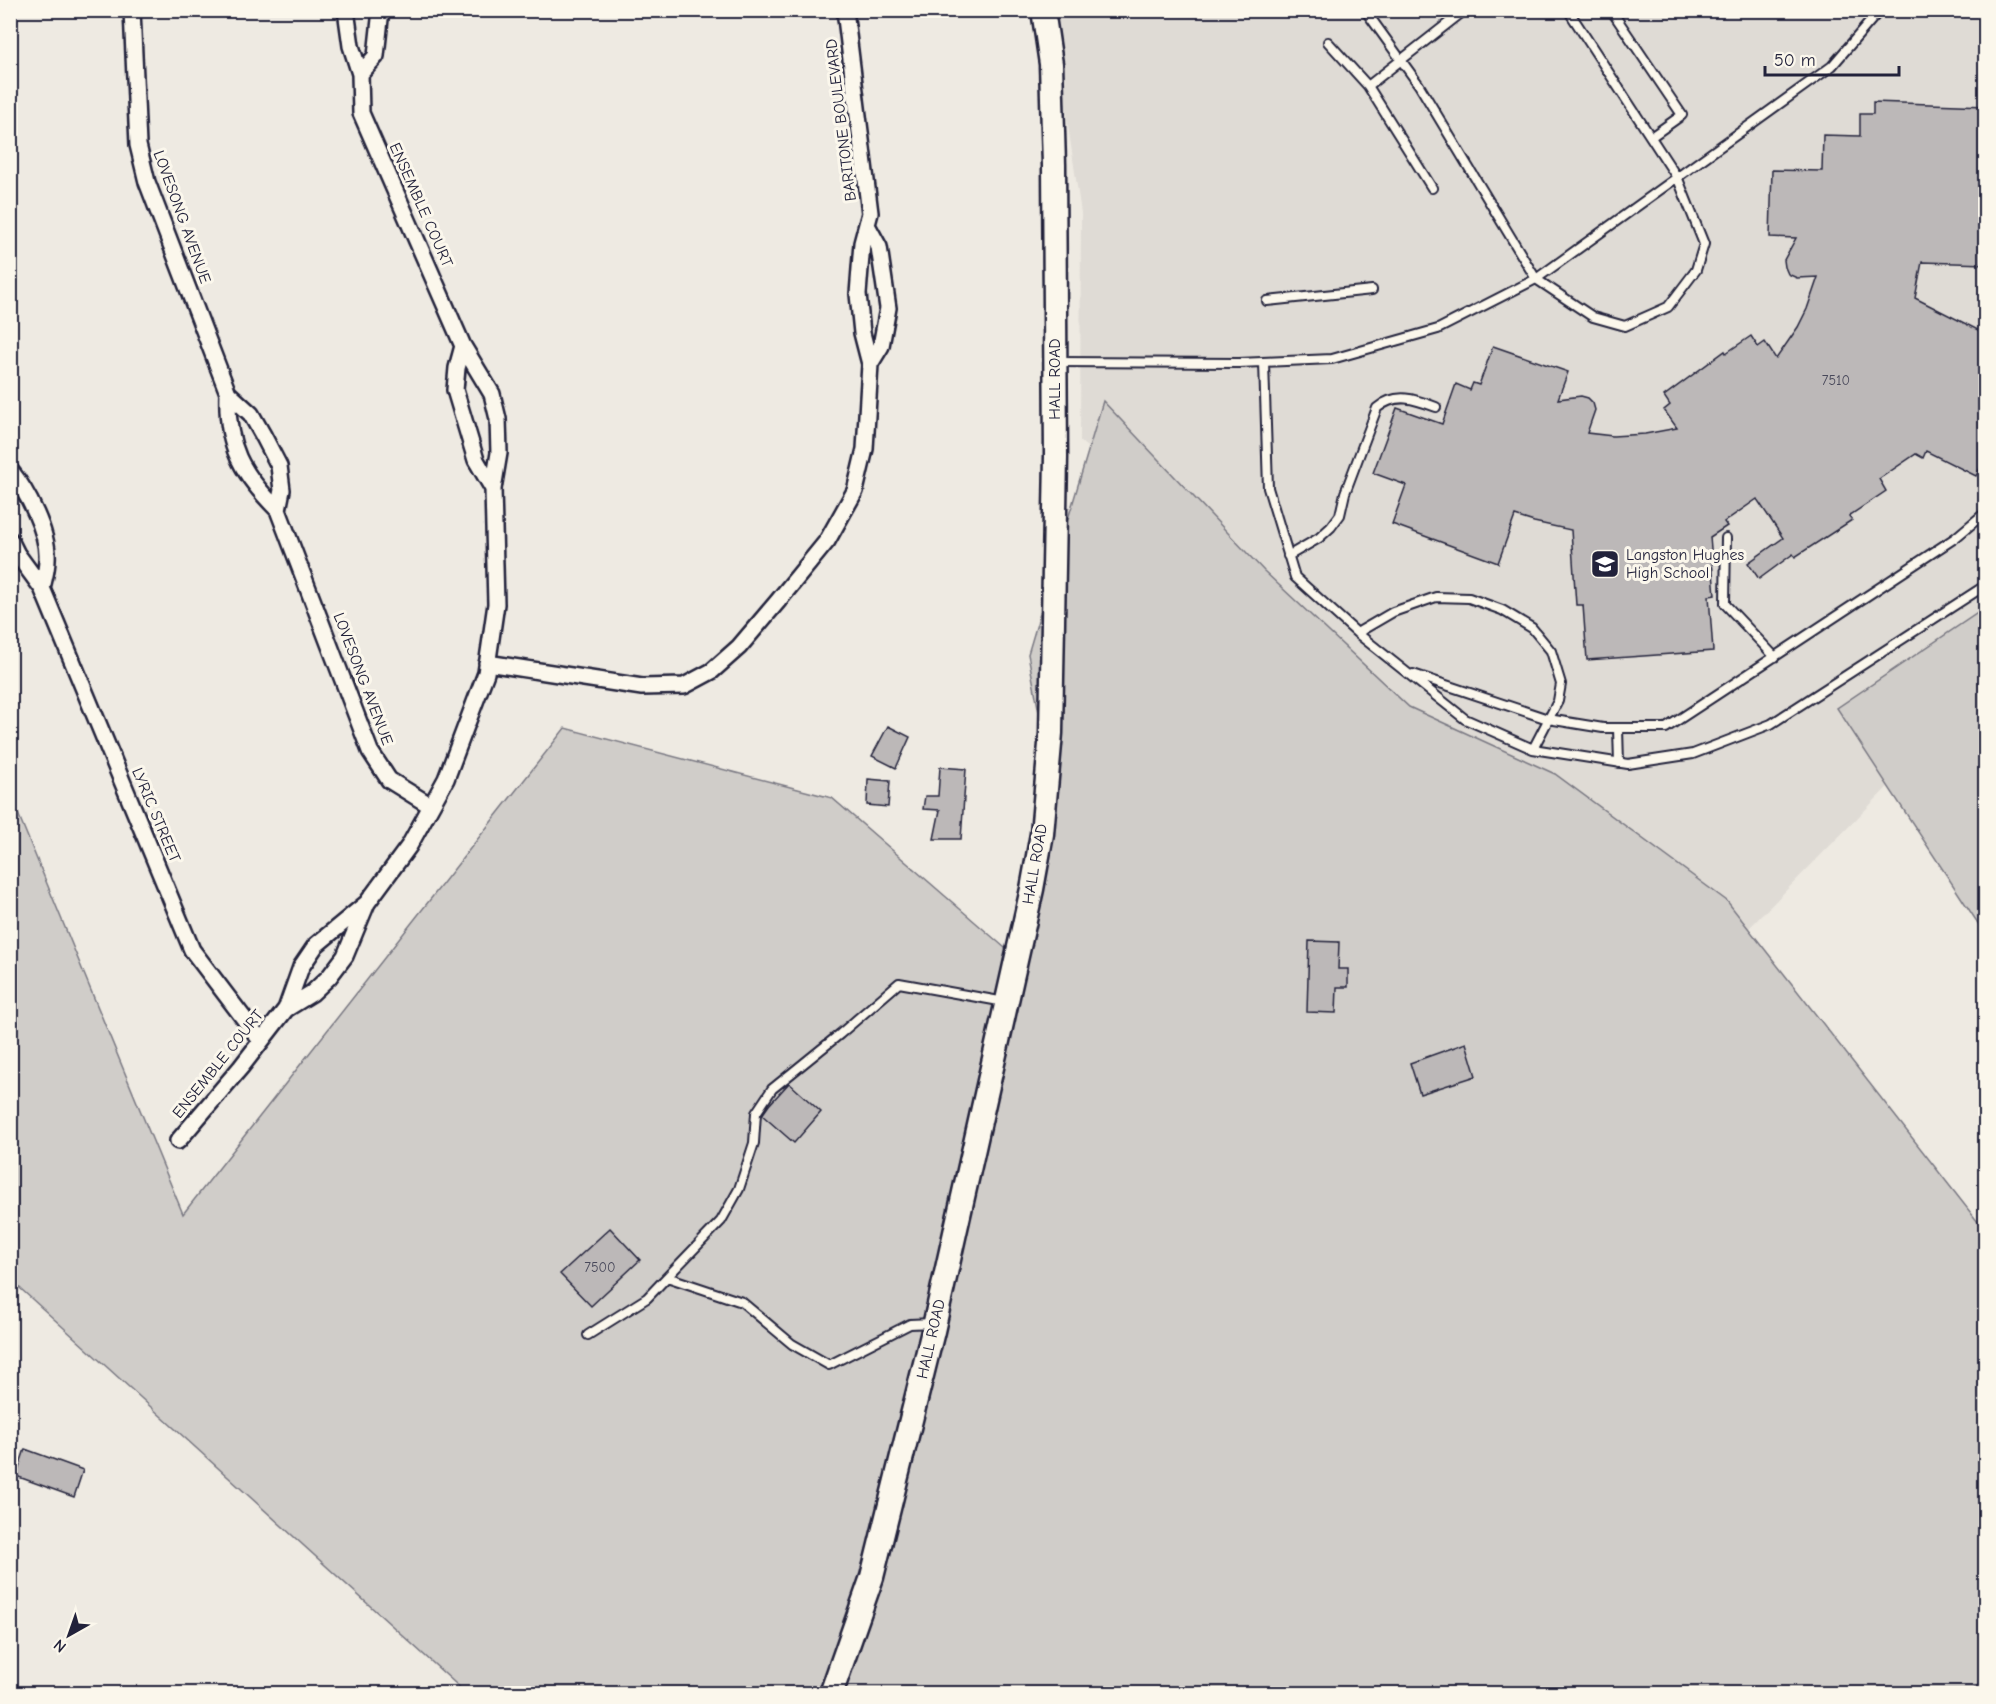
<svg xmlns="http://www.w3.org/2000/svg" width="1996" height="1704" font-family="'Comic Neue',sans-serif">
<style>
.built{fill:#dfdbd5}
.green{fill:#d0cdc9;stroke:#797882;stroke-width:1.5}
.building{fill:#bcb8b8;stroke:#22223b;stroke-width:1.5}
.lines{fill:none;stroke-linecap:round;stroke-linejoin:round}
.lane-casing{stroke:#22223b;stroke-width:12}
.street-casing{stroke:#22223b;stroke-width:20}
.secondary-casing{stroke:#22223b;stroke-width:27}
.lane{stroke:#fbf7ec;stroke-width:8}
.street{stroke:#fbf7ec;stroke-width:15}
.secondary{stroke:#fbf7ec;stroke-width:22}
.labels{text-anchor:middle;dominant-baseline:central;stroke-width:6;stroke-linejoin:round;paint-order:stroke}
.number-label{font-size:14px;fill:#48485a}
.street-label{font-size:16px;fill:#22223b;stroke:#fbf7ec}
.poi-label{font-size:16px;fill:#22223b;stroke:#fbf7ec;text-anchor:start}
</style>
<rect width="100%" height="100%" fill="#eeeae2"/>
<filter id="ink" filterUnits="userSpaceOnUse"><feTurbulence type="fractalNoise" baseFrequency=".0167" numOctaves="2"/><feDisplacementMap in="SourceGraphic" scale="12" xChannelSelector="R" yChannelSelector="G"/><feConvolveMatrix kernelMatrix="1 2 1 2 8 2 1 2 1" color-interpolation-filters="sRGB"/></filter>
<g filter="url(#ink)">
<path class="built" d="M1051 11H1985V688L1705 973 1080 441 1081 213Z"/>
<path class="green" d="M1103 401 1264 571 1409 707 1555 774 1727 901 1985 1231V1679L1968 1694 466 1693 11 1280 10 794 183 1214 565 728 832 798 1020 961 1057 809 1028 654Z
M1985 608V934L1837 708Z"/>
<path class="building" d="M1873 102 1986 106V264L1922 262 1915 298 1984 333 1980 340 1986 343V456L1976 476 1926 451 1923 458 1916 454 1879 479 1886 491 1849 516 1852 520 1795 557 1793 554 1759 579 1748 563 1783 538 1757 499 1724 522 1727 526 1710 537 1715 595 1709 596 1713 651 1587 660 1583 605H1576L1571 530 1534 522 1515 516 1498 563 1392 524 1406 485 1373 473 1397 408 1442 424 1456 384 1470 390 1473 383 1479 385 1493 346 1568 372 1558 399 1581 396 1588 398 1593 403 1595 410 1587 433 1613 436 1645 434 1677 428 1664 410 1670 405 1664 396 1725 351 1726 353 1751 336 1758 347 1765 342 1776 359 1798 327 1807 309 1818 277 1797 278 1788 274 1785 267 1784 260 1796 238 1770 237 1772 170 1822 171 1823 135 1860 136V114H1873Z
M888 726 910 737 896 768 872 756Z
M940 767 966 769 961 839H934L940 810 923 809 925 796H938Z
M868 779 890 781 888 807 867 805Z
M1309 941 1339 942 1338 969H1348V987H1337L1336 1013 1307 1012Z
M1466 1043 1476 1076 1420 1094 1410 1063Z
M789 1083 821 1112 794 1143 762 1115 769 1105Z
M610 1228 640 1260 591 1306 560 1274Z
M25 1449 83 1470 74 1497 16 1476Z"/>
<g class="lines">
<g class="lane-casing">
<path id="lane" d="M1568 10 1678 179 1704 244 1696 270 1668 307 1625 326 1593 317 1536 279 1832 66 1880 10
M1611 10 1682 115 1651 137
M1328 42 1368 86 1432 188
M1368 86 1465 10
M1267 301 1372 290
M1057 362 1239 363 1332 359 1438 329 1536 279 1419 85 1365 10
M1264 362 1268 488 1295 577 1357 633 1465 719 1533 749 1628 764 1693 754 1771 724 1986 585
M1726 538 1725 604 1775 657
M1288 556 1319 538 1331 527 1340 515 1345 493 1377 408C1396 392 1415 399 1436 407
M1357 633 1393 612 1436 597 1469 598 1502 610 1532 628 1551 651 1561 684 1558 701 1533 749
M1413 674 1548 719 1603 728H1666L1955 538 1986 512
M1618 728 1619 763
M932 1323 910 1324 829 1365 792 1344 742 1302 667 1277 721 1221 739 1189 754 1143 756 1113 772 1089 840 1034 899 983 1005 1002
M588 1335 647 1298 667 1277"/>
</g>
<g class="street-casing">
<path id="street" d="M132 10 138 145 147 182 228 393C226 446 241 473 278 510L370 751 389 780 431 806
M360 74 376 56 381 10
M867 225 879 247 888 308 881 346 870 364
M463 346 457 368 455 390 476 460 493 489
M228 393 251 414 264 437 279 466 282 490 278 510
M10 470C27 491 49 533 47 560 47 570 44 579 42 588
M10 540 17 554 42 588 192 950 261 1041
M487 663 642 687 684 686 712 671 739 647 778 601 827 541 855 491 865 449 870 364 862 333 858 294 862 243 870 213 845 10
M286 1009 312 993 329 977 345 956 367 903 409 846 446 779 486 673 496 604 493 489 499 453 498 419 492 394 463 346 361 113 360 74 351 46 346 10
M178 1141 241 1067 286 1009 301 967 316 945 367 903"/>
</g>
<g class="secondary-casing">
<path id="secondary" d="M831 1694 872 1577 933 1331 1032 889 1042 834 1051 733 1056 456 1054 165 1051 64 1043 10"/>
</g>
<use href="#lane" class="lane"/>
<use href="#street" class="street"/>
<use href="#secondary" class="secondary"/>
</g>
</g>
<defs>
<g id="school-square" transform="scale(1.5)"><rect x="-9" y="-9" width="18" height="18" rx="4" fill="#22223b" stroke="#fbf7ec"/><path d="M0-5L7-2L0 1L-7-2ZM-4 1L0 2.5L4 1V4Q0 6-4 4Z" fill="#fff"/></g>
</defs>
<g fill-rule="evenodd">
<use href="#school-square" x="1605" y="564"/>
</g>
<g class="labels">
<g class="number-label">
<text x="1836" y="380">7510</text>
<text x="600" y="1267">7500</text>
</g>
<g class="street-label">
<text transform="translate(841 120) rotate(-97)">BARITONE BOULEVARD</text>
<text transform="translate(421 205) rotate(66)">ENSEMBLE COURT</text>
<text transform="translate(182 217) rotate(70)">LOVESONG AVENUE</text>
<text transform="translate(1055 379) rotate(-90)">HALL ROAD</text>
<text transform="translate(363 679) rotate(69)">LOVESONG AVENUE</text>
<text transform="translate(156 815) rotate(67)">LYRIC STREET</text>
<text transform="translate(1035 864) rotate(-80)">HALL ROAD</text>
<text transform="translate(218 1064) rotate(-51)">ENSEMBLE COURT</text>
<text transform="translate(931 1339) rotate(-77)">HALL ROAD</text>
</g>
<g class="poi-label">
<text x="1626" y="555">Langston Hughes<tspan x="1626" dy="18">High School</tspan></text>
</g>
</g>
<rect width="1996" height="1704" fill="none" stroke="#fbf7ec" stroke-width="36"/>
<rect x="18" y="18" width="1960" height="1668" fill="none" stroke="#22223b" stroke-width="2" filter="url(#ink)"/>
<g transform="translate(69 1635) rotate(220)" stroke="#fbf7ec" stroke-width="4.5" paint-order="stroke">
<path d="M0-4.5L10 22L0 15L-10 22Z" fill="#22223b"/>
<text y="-9" font-size="16" font-weight="bold" text-anchor="middle" fill="#22223b">N</text>
</g>
<path d="M1765 66v9h134v-9" fill="none" stroke="#22223b" stroke-width="3"/>
<text x="1774" y="66" font-size="18" fill="#22223b" stroke="#fbf7ec" stroke-width="4.5" paint-order="stroke">50 m</text>
</svg>
